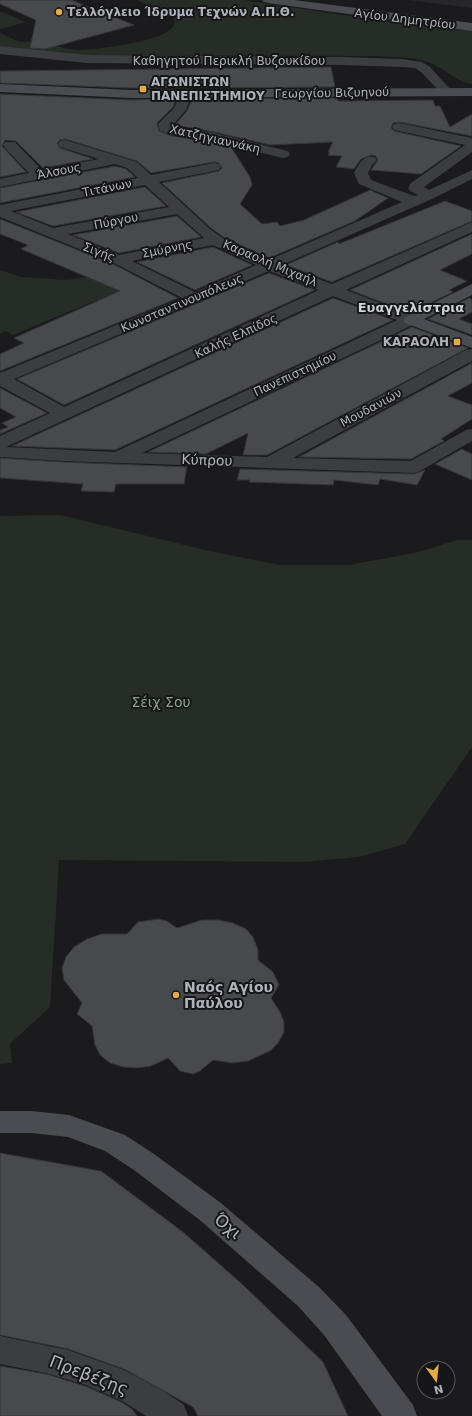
<svg xmlns="http://www.w3.org/2000/svg" width="472" height="1416" font-family="'DejaVu Sans',sans-serif">
<style>
.built{fill:#27272a}
.green{fill:#252d26}
.building{fill:#48494d;stroke:#353538}
.lines{fill:none;stroke-linecap:round;stroke-linejoin:round}
.street{fill:#3c3d41;fill-rule:evenodd}
.secondary{fill:#4a4c51;fill-rule:evenodd}
.poi-dot{fill:#e3ab4c;stroke:#161618;stroke-width:1.5}
.labels{text-anchor:middle;dominant-baseline:central;stroke-width:4;stroke-linejoin:round;paint-order:stroke}
.far-poi-label{font-size:12px;font-weight:bold;fill:#aeb3bb;stroke:#161618;text-anchor:start}
.far-street-label{font-size:12px;fill:#aeb3bb;stroke:#161618}
.far-quarter-label{font-size:13px;font-weight:bold;fill:#cfd2d7;stroke:#161618}
.street-label{font-size:14px;fill:#aeb3bb;stroke:#161618}
.park-label{font-size:14px;fill:#87a488;stroke:#161618}
.poi-label{font-size:14px;font-weight:bold;fill:#aeb3bb;stroke:#161618;text-anchor:start}
.near-street-label{font-size:17px;fill:#aeb3bb;stroke:#161618}
</style>
<rect width="100%" height="100%" fill="#1b1b1d"/>
<path class="built" d="M407 0H472V8Z"/>
<path class="green" d="M137 0H242L343 15 472 31V84C454 81 444 67 427 62 410 56 391 58 373 56L77 55 0 46V33C7 36 15 41 23 42 28 43 33 39 38 41 51 44 66 50 80 50 93 50 188 40 173 18Z
M0 11 26 22 0 29Z
M0 270 21 277 67 280 89 277 136 298 112 306 97 300 13 335 6 331 0 334Z
M60 515 214 552 280 565H349L419 552 457 540H472V747L405 844 359 857 303 862 59 860 50 1007 10 1044 12 1063 0 1064V516Z"/>
<path class="building" d="M0 0H71L134 25 45 49 30 48 36 20 0 4Z
M331 67 335 87 132 88 0 83V71Z
M0 94 132 100 176 99 173 107 157 123 159 131 172 136 214 142 231 147 250 177 252 185 240 204 262 224 277 222 280 226 304 220 370 190 388 198 355 221 269 258 225 238 211 228 162 183 219 171 222 168 219 163 214 162 151 173 137 161 65 139 60 140 57 143 60 148 93 159 43 168 16 141 5 140 2 146 26 172 0 177Z
M338 98V101L433 100 435 106H440L450 127 472 114V136L399 122 393 123 391 128 394 131 461 146 421 174 371 170 378 160 376 156 371 155 361 159 354 169 336 167 342 156 328 155 330 152H328L333 142 270 145 214 132 175 125 187 111 192 99Z
M115 166 126 169 135 177 0 203V188Z
M145 187 166 206 53 226 16 212Z
M445 201 472 211V221L332 282 286 265 338 242 339 244Z
M177 216 201 237 119 253 73 235Z
M0 219 113 264 178 298 0 371V354L24 343 14 338 120 291 21 249 28 245 0 234Z
M472 234V254L440 270 467 281 449 290 453 292 410 313 350 290Z
M213 247 252 265 195 290 137 262Z
M269 273 315 290 64 405 17 379Z
M333 298 393 320 115 450 12 446Z
M469 298 472 300V312L459 319 472 324V335L428 319Z
M412 327 468 348 267 455H243L248 433 206 454 148 452Z
M472 363V383L448 396 472 405V419L441 439 444 441 411 459 299 457Z
M0 388 47 413 0 434V430L8 427 2 423 16 417 0 408Z
M462 449 472 454V480L435 464Z
M0 458 62 462 187 467 184 484H116L114 492 81 491 83 484 0 478Z
M240 469 414 474 425 470 417 485 380 479 378 485 334 480 333 485 249 482 250 480H237Z
M159 919 167 921 177 928 202 920H218L233 923 246 929 253 937 258 950V960L273 972 279 985 271 998 280 1012 284 1022V1032L278 1043 270 1051 248 1061 232 1063 213 1060 200 1071 193 1074 180 1071 168 1058 151 1066 137 1068 123 1067 110 1063 100 1055 95 1045 92 1026 77 1014 82 1003 64 980 62 968 66 957 74 947 87 939 102 934H127L138 922Z
M0 1153 101 1171 183 1232 242 1284 323 1362 348 1416H198L193 1407 124 1369 68 1349 0 1335Z
M0 1366 46 1374 85 1386 121 1402 132 1409 137 1416H0Z"/>
<g class="lines">
<path class="street" d="M0 46 87 55 342 57 402 59 422 62 430 67 453 92 451 95H443L422 73 415 68 402 67 342 65 87 63 0 54Z
M186 90 190 91 192 94 186 110 172 126 214 133 288 151 290 154 288 157 283 158 214 141 172 135 160 131 158 124 174 108 182 91Z
M399 123 472 138V152L424 187 429 190 472 170V179L434 198 282 265 332 284 472 222V232L346 290 417 317 419 320 417 323 142 453 267 457 466 350 472 349V361L293 458 411 461 466 430 472 429V441L420 471 414 473 62 461 0 457V436L50 413 0 386V373L182 298 114 263 0 217V205L138 178 127 168 115 164 0 187V179L29 173 5 148 3 145 5 142H15L42 170 99 159 60 147 58 144 60 141 65 140 137 162 151 175 214 163 219 164 221 167 219 170 159 182 210 229 224 239 269 260 402 202 359 184 354 173C359 164 363 154 375 157L377 160 372 165 368 173 371 180 414 196 418 195 410 191 408 188 411 183 465 145 394 130 392 127 394 124ZM145 185 169 207 53 228 11 211ZM177 214 204 238 119 255 68 234ZM213 245 256 265 195 292 132 261ZM269 271 319 290 64 407 14 379ZM333 296 397 320 115 452 6 447Z
M0 1336 68 1350 124 1370 165 1392 184 1405 188 1416H146L122 1401 86 1385 46 1373 0 1364Z"/>
<path class="secondary" d="M262 0H294L472 23V31L268 3 264 2Z
M0 84 132 90 472 88V96L132 98 0 92Z
M472 284V295L424 319 472 337V348L405 323 403 320 405 317Z
M0 1111H31L69 1115 125 1135 154 1154 221 1203 320 1288 346 1315 413 1405 417 1416H382L324 1335 298 1306 201 1221 134 1170 105 1151 68 1137 31 1133H0Z"/>
</g>
<g class="poi-dot">
<circle cx="59" cy="12" r="4"/>
<rect x="139" y="85" width="8" height="8" rx="2"/>
<rect x="453" y="338" width="8" height="8" rx="2"/>
<circle cx="176" cy="995" r="4"/>
</g>
<g class="labels">
<g class="far-poi-label">
<text x="67" y="12">Τελλόγλειο Ίδρυμα Τεχνών Α.Π.Θ.</text>
<text x="151" y="82">ΑΓΩΝΙΣΤΩΝ<tspan x="151" dy="14">ΠΑΝΕΠΙΣΤΗΜΙΟΥ</tspan></text>
<text x="449" y="342" text-anchor="end">ΚΑΡΑΟΛΗ</text>
</g>
<g class="far-street-label">
<text transform="translate(405 19) rotate(7)">Αγίου Δημητρίου</text>
<text x="229" y="61">Καθηγητού Περικλή Βυζουκίδου</text>
<text transform="translate(332 93) rotate(-1)">Γεωργίου Βιζυηνού</text>
<text transform="translate(215 139) rotate(13)">Χατζηγιαννάκη</text>
<text transform="translate(59 171) rotate(-11)">Άλσους</text>
<text transform="translate(107 188) rotate(-11)">Τιτάνων</text>
<text transform="translate(116 221) rotate(-11)">Πύργου</text>
<text transform="translate(167 249) rotate(-11)">Σμύρνης</text>
<text transform="translate(99 252) rotate(21)">Σιγής</text>
<text transform="translate(270 263) rotate(23)">Καραολή Μιχαήλ</text>
<text transform="translate(182 303) rotate(-23)">Κωνσταντινουπόλεως</text>
<text transform="translate(236 336) rotate(-25)">Καλής Ελπίδος</text>
<text transform="translate(295 374) rotate(-25)">Πανεπιστημίου</text>
<text transform="translate(371 408) rotate(-28)">Μουδανιών</text>
</g>
<g class="far-quarter-label">
<text x="411" y="307">Ευαγγελίστρια</text>
</g>
<g class="street-label">
<text transform="translate(207 460) rotate(2)">Κύπρου</text>
</g>
<g class="park-label">
<text x="161" y="702">Σέιχ Σου</text>
</g>
<g class="poi-label">
<text x="184" y="987">Ναός Αγίου<tspan x="184" dy="16">Παύλου</tspan></text>
</g>
<g class="near-street-label">
<text transform="translate(228 1226) rotate(40)">Όχι</text>
<text transform="translate(89 1375) rotate(21)">Πρεβέζης</text>
</g>
</g>
<g transform="translate(436 1380) rotate(165)"><circle r="19" fill="#161618" stroke="#535559"/>
<path d="M0-3L7 15L0 10L-7 15Z" fill="#e3ab4c"/>
<text y="-6" font-size="11" font-weight="bold" text-anchor="middle" fill="#aeb3bb">N</text>
</g>
</svg>
